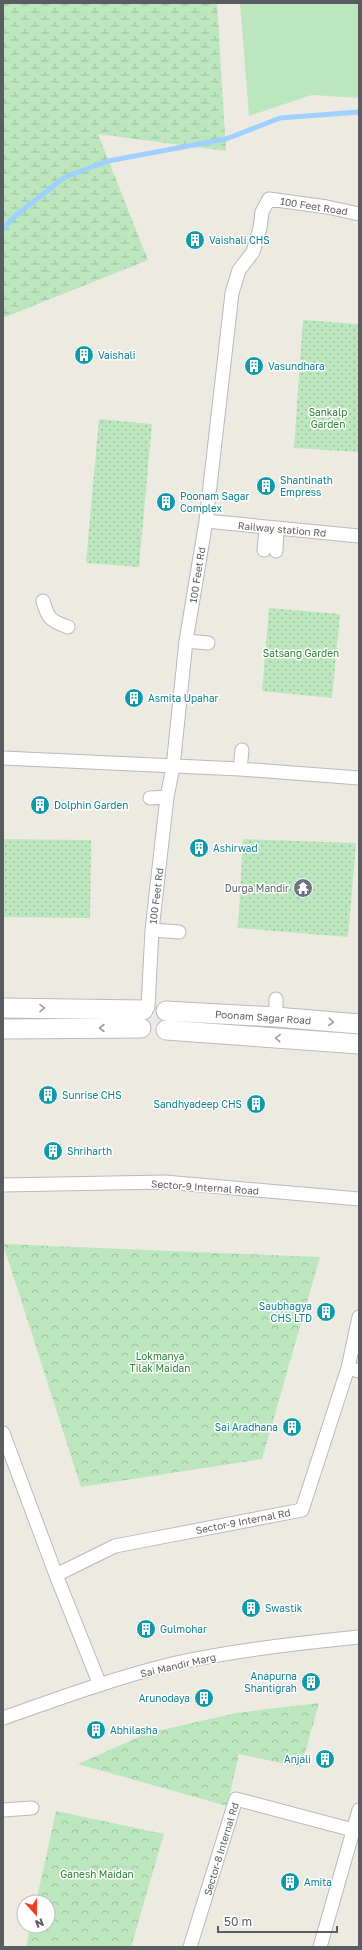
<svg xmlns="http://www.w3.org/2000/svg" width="362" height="1950" font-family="'Golos Text',sans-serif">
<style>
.grass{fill:#bce6be}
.forest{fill:url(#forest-crowns)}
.wetland{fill:url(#wetland-marsh)}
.garden{fill:url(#garden-dots)}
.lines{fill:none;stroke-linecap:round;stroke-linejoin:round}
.stream{stroke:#9fd0ff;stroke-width:5}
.street-casing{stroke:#b6b9be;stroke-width:15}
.secondary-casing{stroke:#b7bac0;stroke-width:21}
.street{stroke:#fff;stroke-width:13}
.secondary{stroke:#fff;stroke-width:19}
.oneway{stroke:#9b9ea1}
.labels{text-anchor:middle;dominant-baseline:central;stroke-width:3;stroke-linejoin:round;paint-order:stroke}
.street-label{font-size:10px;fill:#595d62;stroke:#fff}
.culture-label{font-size:10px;fill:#0d838f;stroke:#fff;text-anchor:start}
.park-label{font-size:10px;fill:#318239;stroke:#fff}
.worship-label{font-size:10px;fill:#5b616d;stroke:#fff;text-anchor:end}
</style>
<defs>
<pattern id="forest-crowns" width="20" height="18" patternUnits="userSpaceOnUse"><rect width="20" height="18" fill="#bce6be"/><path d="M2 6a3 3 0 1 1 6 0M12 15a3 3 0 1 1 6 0" fill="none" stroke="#9cbe9e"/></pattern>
<pattern id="wetland-marsh" width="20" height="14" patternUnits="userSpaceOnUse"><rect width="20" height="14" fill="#bce6be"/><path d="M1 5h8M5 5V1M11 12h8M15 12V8" fill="none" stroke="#9cbe9e"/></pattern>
<pattern id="garden-dots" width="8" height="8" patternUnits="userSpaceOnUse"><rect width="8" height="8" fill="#bce6be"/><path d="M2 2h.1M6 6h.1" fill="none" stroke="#9cbe9e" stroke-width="1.8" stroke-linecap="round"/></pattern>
</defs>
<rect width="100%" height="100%" fill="#edebe1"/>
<path class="grass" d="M240 3H359V98L312 95 249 116Z"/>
<path class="forest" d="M3 1244 320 1257 262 1459 81 1487Z
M319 1703 301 1767 239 1754 227 1806 78 1764 148 1733 236 1713Z
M56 1811 164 1834 131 1947H26L31 1926H48V1902H36Z"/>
<path class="wetland" d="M3 3H217L226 151 98 134 148 260 3 318Z"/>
<path class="garden" d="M303 320 359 324V452L294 448Z
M99 419 152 424 139 567 86 563Z
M269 608 340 614 332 698 262 691Z
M3 839 91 840 90 918 3 917Z
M243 839 356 843 348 937 238 928Z"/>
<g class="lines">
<path class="stream" d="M3 229 15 216 65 177 108 161 226 139 280 118 359 112"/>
<g class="street-casing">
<path id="street" d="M206 521 359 536
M264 550 266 528
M276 551 277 529
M43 601C48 619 51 621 68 627
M186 641 208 643
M3 758 240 769 359 778
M240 769 242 750
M150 798 167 797
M152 930 179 932
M276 999V1017
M148 1007 152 930 167 797 173 767 186 641 206 521 232 293 239 270 253 252 260 228 262 212 269 199 327 207 359 214
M3 1185 165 1182 359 1199
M348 1368 359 1317
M3 1433 56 1575
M100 1685 56 1575 115 1546 302 1510 348 1368 359 1371
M3 1718C60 1698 117 1677 176 1663 236 1650 298 1643 359 1637
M3 1810 32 1808
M190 1947 236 1799 353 1830
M320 1947 359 1810"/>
</g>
<g class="secondary-casing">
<path id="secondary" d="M3 1008 143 1010
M166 1011 276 1017 359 1024
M3 1029 141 1028
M166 1030 359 1044"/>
</g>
<use href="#street" class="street"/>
<use href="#secondary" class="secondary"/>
</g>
<defs><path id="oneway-chevron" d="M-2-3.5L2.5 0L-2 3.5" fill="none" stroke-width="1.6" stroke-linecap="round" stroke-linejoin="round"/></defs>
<g class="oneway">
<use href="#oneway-chevron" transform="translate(42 1008) rotate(-1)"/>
<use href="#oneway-chevron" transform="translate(331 1022) rotate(5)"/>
<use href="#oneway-chevron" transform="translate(102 1028) rotate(180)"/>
<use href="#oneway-chevron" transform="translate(278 1038) rotate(-176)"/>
</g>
<defs>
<g id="building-disc" transform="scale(1)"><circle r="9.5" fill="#0f9aa8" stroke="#fff"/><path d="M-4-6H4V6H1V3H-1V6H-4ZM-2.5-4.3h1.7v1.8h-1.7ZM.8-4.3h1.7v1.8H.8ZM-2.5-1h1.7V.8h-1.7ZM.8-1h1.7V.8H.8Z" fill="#fff"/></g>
<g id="temple-disc" transform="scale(1)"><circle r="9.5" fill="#6b7280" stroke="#fff"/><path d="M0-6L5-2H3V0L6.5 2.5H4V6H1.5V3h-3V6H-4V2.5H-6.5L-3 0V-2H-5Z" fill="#fff"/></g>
</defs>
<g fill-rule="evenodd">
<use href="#building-disc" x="195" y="240"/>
<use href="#building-disc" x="84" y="355"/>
<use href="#building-disc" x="254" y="366"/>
<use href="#building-disc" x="266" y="486"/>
<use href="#building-disc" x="166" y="502"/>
<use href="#building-disc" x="134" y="698"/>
<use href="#building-disc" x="40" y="805"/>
<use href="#building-disc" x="199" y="848"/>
<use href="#temple-disc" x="303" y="888"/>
<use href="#building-disc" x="48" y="1095"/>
<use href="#building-disc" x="256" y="1104"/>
<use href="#building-disc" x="53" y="1151"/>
<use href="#building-disc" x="326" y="1312"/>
<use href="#building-disc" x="292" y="1427"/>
<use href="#building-disc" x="251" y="1608"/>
<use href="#building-disc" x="146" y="1629"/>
<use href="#building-disc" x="311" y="1682"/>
<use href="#building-disc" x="204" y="1698"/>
<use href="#building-disc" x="96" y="1730"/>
<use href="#building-disc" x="325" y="1759"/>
<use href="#building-disc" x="290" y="1882"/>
</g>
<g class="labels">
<g class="street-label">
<text transform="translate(314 206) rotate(9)">100 Feet Road</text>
<text transform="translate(282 529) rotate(5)">Railway station Rd</text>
<text transform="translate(197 575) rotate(-81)">100 Feet Rd</text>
<text transform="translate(156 896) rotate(-83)">100 Feet Rd</text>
<text transform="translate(263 1017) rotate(4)">Poonam Sagar Road</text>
<text transform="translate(205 1187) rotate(4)">Sector-9 Internal Road</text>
<text transform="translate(243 1521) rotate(-11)">Sector-9 Internal Rd</text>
<text transform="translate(178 1665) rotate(-13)">Sai Mandir Marg</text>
<text transform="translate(221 1849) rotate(-73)">Sector-8 Internal Rd</text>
</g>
<g class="culture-label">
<text x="209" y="240">Vaishali CHS</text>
<text x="98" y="355">Vaishali</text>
<text x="268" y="366">Vasundhara</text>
<text x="280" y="480">Shantinath<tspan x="280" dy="12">Empress</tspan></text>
<text x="180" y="496">Poonam Sagar<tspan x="180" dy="12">Complex</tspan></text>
<text x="148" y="698">Asmita Upahar</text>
<text x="54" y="805">Dolphin Garden</text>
<text x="213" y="848">Ashirwad</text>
<text x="62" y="1095">Sunrise CHS</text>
<text x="242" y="1104" text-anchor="end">Sandhyadeep CHS</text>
<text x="67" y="1151">Shriharth</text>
<text x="312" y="1306" text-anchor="end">Saubhagya<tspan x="312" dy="12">CHS LTD</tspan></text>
<text x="278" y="1427" text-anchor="end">Sai Aradhana</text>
<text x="265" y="1608">Swastik</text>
<text x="160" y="1629">Gulmohar</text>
<text x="297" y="1676" text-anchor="end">Anapurna<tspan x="297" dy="12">Shantigrah</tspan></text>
<text x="190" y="1698" text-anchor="end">Arunodaya</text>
<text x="110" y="1730">Abhilasha</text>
<text x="311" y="1759" text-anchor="end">Anjali</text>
<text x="304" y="1882">Amita</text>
</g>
<g class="park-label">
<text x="328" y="412">Sankalp<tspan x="328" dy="12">Garden</tspan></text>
<text x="301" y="653">Satsang Garden</text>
<text x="160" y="1356">Lokmanya<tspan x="160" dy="12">Tilak Maidan</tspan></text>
<text x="97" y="1874">Ganesh Maidan</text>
</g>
<g class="worship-label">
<text x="289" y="888">Durga Mandir</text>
</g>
</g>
<rect width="362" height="1950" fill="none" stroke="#595d62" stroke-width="8"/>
<g transform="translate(36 1914) rotate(159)"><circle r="19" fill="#ffffff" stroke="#bdbec0"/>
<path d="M0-3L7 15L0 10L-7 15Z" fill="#ee4026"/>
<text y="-6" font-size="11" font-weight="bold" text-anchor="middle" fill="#595d62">N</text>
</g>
<path d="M218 1926v6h119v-6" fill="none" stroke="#595d62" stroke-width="2"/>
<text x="224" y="1926" font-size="12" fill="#595d62" stroke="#ffffff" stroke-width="3" paint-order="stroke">50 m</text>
</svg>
